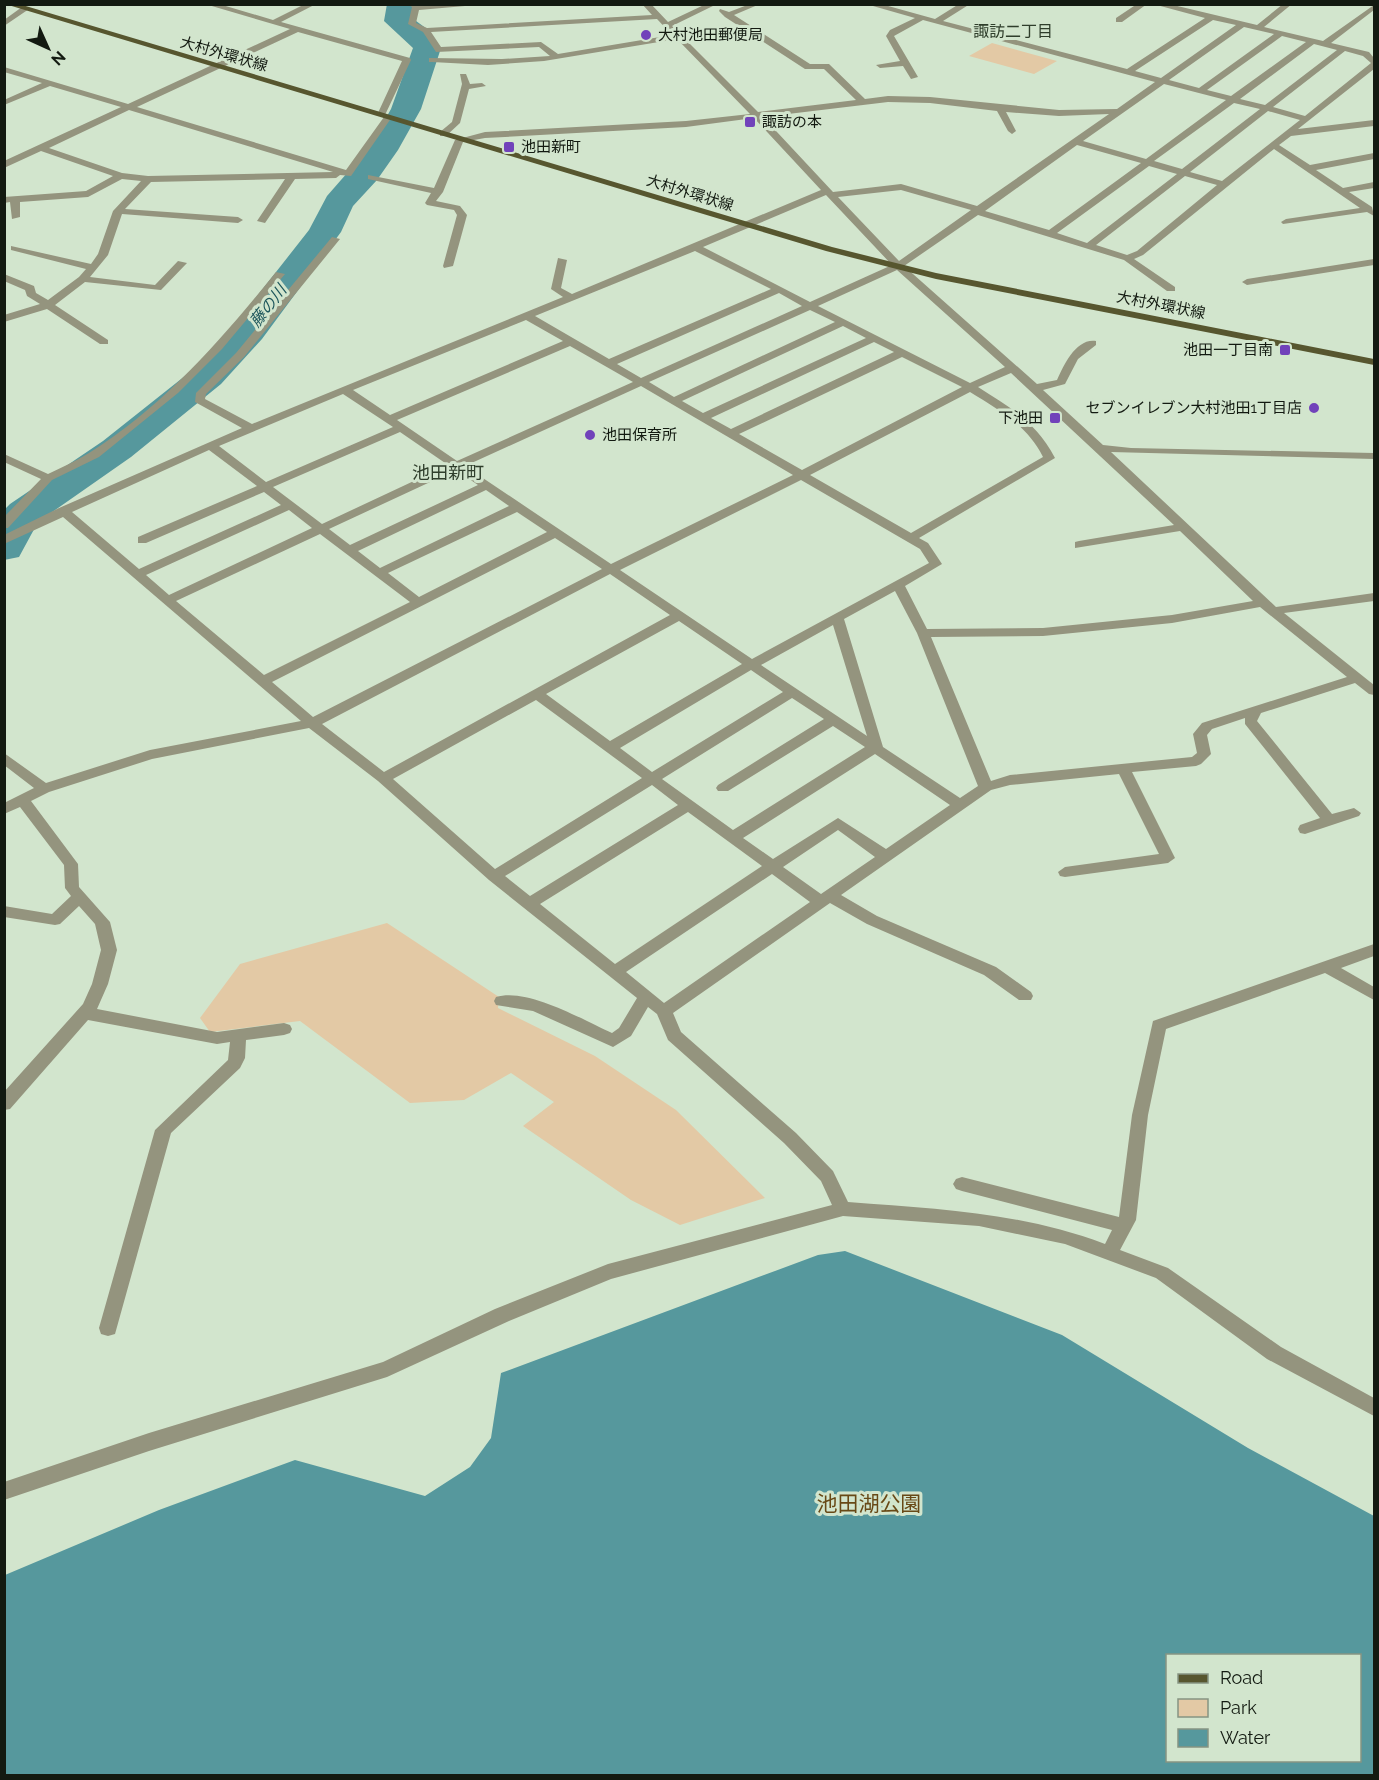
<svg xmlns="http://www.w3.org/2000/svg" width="1379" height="1780" font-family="Raleway,'Noto Sans JP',sans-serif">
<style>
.green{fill:#e3c9a5}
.water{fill:#56989d;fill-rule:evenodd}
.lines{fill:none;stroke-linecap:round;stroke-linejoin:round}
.river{fill:#56989d;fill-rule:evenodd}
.minor{fill:#94947e;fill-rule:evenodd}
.major{fill:#57562f;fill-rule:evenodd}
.poi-dot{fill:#7142ba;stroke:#d2e5cd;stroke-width:2}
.labels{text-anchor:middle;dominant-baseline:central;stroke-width:6;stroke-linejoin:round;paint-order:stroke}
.far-poi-label{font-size:15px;fill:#131a11;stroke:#d2e5cd;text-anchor:start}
.far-street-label{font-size:15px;fill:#131a11;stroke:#d2e5cd}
.far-neighbourhood-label{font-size:16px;fill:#2f3e2b;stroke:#d2e5cd}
.far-water-label{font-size:16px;font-style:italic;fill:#1d565b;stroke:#d2e5cd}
.far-quarter-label{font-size:18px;fill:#2f3e2b;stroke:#d2e5cd}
.near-park-label{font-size:21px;fill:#684916;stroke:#d2e5cd}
</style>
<rect width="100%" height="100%" fill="#d2e5cd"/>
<path class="green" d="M992 43 1057 61 1034 74 969 56Z
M387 923 499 997 498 1008 595 1056 676 1110 765 1198 680 1225 631 1200 523 1126 554 1102 511 1073 464 1100 410 1103 300 1021 210 1032 200 1018 240 964Z"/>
<path class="water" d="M845 1251 1062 1335 1248 1448 1374 1516V1775H5V1575L159 1510 295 1460 425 1496 470 1467 491 1438 501 1373 818 1255ZM1168 1656H1360V1760H1168Z"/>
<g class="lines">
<path class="river" d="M387 4H413L412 18 427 29 441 48 421 109 398 150 377 180 353 206 341 232 262 339 221 384 131 457 38 522 19 557 4 560V510L10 504 103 441 195 368 236 323 309 230 327 196 369 148 391 109 413 48 384 21Z"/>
<path class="minor" d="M81 4H157L153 6Z
M205 4H219L273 20 305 4H316L281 22 410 58 411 60 385 115 392 117 351 176 340 175 336 178 295 179 265 223 257 221 285 179 151 182 125 209 238 217 243 220 238 223 122 214 108 255 90 277 155 285 178 261 187 263 161 290 85 282 55 305 108 340V344H100L47 309 4 322V315L40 304 27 296 25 290 4 281V274L34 286 36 293 48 300 79 277 86 269 11 250V246L91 264 98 254 113 211 141 181 122 179 88 197 20 202V217L12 219 10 202 4 203V197L86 191 113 176 41 151 4 168V161L121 107 50 86 4 105V100L42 83 4 72V67L128 104 290 29ZM298 32 402 61 377 115 384 117 346 170 137 107ZM129 110 333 172 148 176 122 173 49 148Z
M407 4H488L419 10 416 23 427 28 652 15 642 4H651L668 22 706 4H717L672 26 758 112 856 100 824 69H805L725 17 719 11 720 9 729 12 750 4H760L734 15 810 64H829L865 99 888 96 930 97 1059 110 1117 109 1155 82 923 20 894 36 918 77 911 79 903 66 880 68 876 65 900 61 886 36 890 30 915 18 866 4H881L935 19 959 4H970L943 21 1127 69 1205 18 1153 4H1169L1257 25 1283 4H1292L1264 27 1323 41 1374 5V10L1331 43 1369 52 1374 58V69L1298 129 1374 120V126L1291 136 1279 145 1310 165 1374 153V159L1316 170 1343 188 1374 182V188L1349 192 1372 207 1374 216 1367 212 1283 224 1281 222 1286 219 1360 208 1274 149 1143 255 1134 259 1175 287V291H1167L1124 260 978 215 904 266 1037 384 1057 380C1064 365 1076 338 1096 341V345L1078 359 1065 384 1043 390 1103 445 1131 448 1374 453V459L1111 452 1276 607 1374 593V601L1284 613 1374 685V695L1369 694 1355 683 1261 713 1257 721 1332 814 1354 808 1361 813 1359 816 1305 834 1300 833 1298 829 1300 825 1320 818 1245 724V718L1212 729 1207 735 1211 754 1201 764 1196 766 1132 772 1175 858 1168 863 1065 877 1060 876 1058 872 1065 867 1159 854 1119 774 1010 785 991 790 841 895 877 916 996 967 1031 992 1033 996 1031 1000H1019L984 975 867 924 830 903 673 1013 681 1032 796 1133 833 1171 848 1202C939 1209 1019 1212 1105 1244L1112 1230 962 1191 956 1189 953 1184 956 1179 962 1177 1119 1217 1132 1115 1153 1021 1374 944V956L1341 968 1374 987V1000L1325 973 1166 1029 1148 1115 1136 1220 1120 1250 1168 1268 1281 1347 1374 1398V1416L1267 1359 1156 1278 1065 1244 979 1226 843 1216 611 1279 509 1321 387 1377 149 1451 4 1500V1482L149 1433 383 1362 495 1309 608 1264 832 1205 821 1181 784 1143 668 1040 657 1014 648 1007 631 1036 613 1047 533 1011 496 1005 494 1001 496 997C527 987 583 1020 612 1033L619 1028 637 998 489 880 378 781 309 728 152 759 49 792 31 801 78 864 79 887 110 922 117 950 108 984 97 1009 217 1032 284 1023 290 1025 292 1029 290 1033 284 1035 246 1040 245 1058 240 1068 171 1133 115 1334 108 1336 101 1334 99 1328 155 1130 228 1060 230 1042 217 1044 88 1020 10 1109 4 1110V1092L83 1004 92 984 101 950 95 924 79 906 60 924 55 925 4 917V906L52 914 71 896 65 888 64 865 20 807 4 814V803L34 788 4 765V753L46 783 150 750 301 721 63 517 4 544V535L59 508 242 428 195 402 196 393 236 353 332 237 340 239 244 357 206 394 205 399 252 424 563 297 551 289 558 258 567 260 561 288 572 294 821 190 754 118 686 127 485 138 463 142 443 192 436 201 460 206 467 215 453 266 444 268 443 266 457 215 454 210 427 205 425 203 431 193 368 179V175L434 188 455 140 485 132 686 121 750 114 677 39 544 61 488 65 432 62H429V58L502 59 550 56 539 47 436 52 423 32 408 24 412 7ZM657 19 672 35 558 54 541 42 441 47 431 32ZM1213 20 1236 25 1161 78 1135 71ZM1244 27 1274 34 1199 88 1169 80ZM1282 36 1306 42 1231 96 1207 90ZM1314 44 1337 50 1265 105 1240 99ZM1345 51 1363 56 1371 63 1305 116 1273 107ZM1164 84 1226 100 1146 159 1083 141ZM888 102 930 103 997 111 1008 131 1012 134 1016 131 1006 112 1059 116 1109 114 977 206 901 184 833 192 763 117ZM1234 103 1260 109 1182 169 1154 161ZM1268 111 1300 120 1222 181 1190 172ZM1077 145 1141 163 1049 230 985 211ZM1149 166 1177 174 1087 243 1057 233ZM1185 176 1217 185 1137 251 1127 255 1096 245ZM901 190 971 210 899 261 838 197ZM826 195 892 265 810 302 703 247ZM695 251 771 289 609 359 535 316ZM897 270 1005 367 970 383 818 306ZM779 293 802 306 641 378 617 364ZM810 310 835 322 674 397 649 382ZM526 320 563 341 390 415 353 390ZM843 326 866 338 703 413 682 401ZM874 342 894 352 731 429 711 418ZM570 346 633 382 457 461 397 420ZM902 357 962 387 802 470 739 434ZM1011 373 1174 525 1079 541 1075 542V548L1180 531 1253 601 1172 615 1043 628 927 629 905 586 942 564 928 543 919 538 1055 458C1036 422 1011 408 978 387ZM641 386 793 475 611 564 465 466ZM970 392C999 410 1027 425 1043 457L911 533 810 475ZM343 394 393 427 266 482 219 446ZM400 432 448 465 322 524 273 487ZM209 450 257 486 138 537V543H146L264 492 281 505 139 569 72 512ZM456 470 478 485 350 545 329 529ZM801 480 920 549 929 563 752 659 620 570ZM486 490 509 506 380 568 358 551ZM289 510 312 528 169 595 146 575ZM517 512 547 532 419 597 388 573ZM320 534 410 602 264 675 176 601ZM555 538 602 569 313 717 272 682ZM610 574 670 615 384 772 322 724ZM895 591 917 633 978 786 960 798 883 747 844 619ZM1260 607 1347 677 1202 723 1193 734 1197 753 1192 757 1010 775 991 781 931 637 1043 636 1172 623ZM679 621 742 664 610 741 546 694ZM833 625 867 736 761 665ZM751 670 783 692 652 772 620 748ZM792 698 824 719 718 785 716 788 718 791H728L833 726 865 747 733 830 662 779ZM536 700 642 778 495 869 393 779ZM875 754 950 805 886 849 838 818 773 859 743 838ZM652 785 678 805 530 896 505 876ZM688 812 762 866 615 964 540 904ZM838 830 875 857 821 894 783 867ZM772 874 810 902 664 1003 626 972Z
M1137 4H1147L1122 22H1116V18Z
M22 7 29 9 4 26V20Z
M460 74H466L470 84 482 83 486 86 469 89 460 123 446 136H440V132L452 122 462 84Z
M1374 259V265L1247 285 1242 282 1247 279Z
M276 272 285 274 222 349 178 393 99 457 52 480 8 528H4V517L41 479 4 462V454L48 474C62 467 76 461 89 453 163 407 222 339 276 272Z"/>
<path class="major" d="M5 4H19L832 247 936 273 1374 359V365L936 279 826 251Z"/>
</g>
<g class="poi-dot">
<circle cx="646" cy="35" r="6"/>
<rect x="744" y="116" width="12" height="12" rx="3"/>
<rect x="503" y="141" width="12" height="12" rx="3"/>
<rect x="1279" y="344" width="12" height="12" rx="3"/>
<circle cx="1314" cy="408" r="6"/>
<rect x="1049" y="412" width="12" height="12" rx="3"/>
<circle cx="590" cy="435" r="6"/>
</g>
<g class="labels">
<g class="far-poi-label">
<text x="658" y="35">大村池田郵便局</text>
<text x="762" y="122">諏訪の本</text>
<text x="521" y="147">池田新町</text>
<text x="1273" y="350" text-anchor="end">池田一丁目南</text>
<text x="1302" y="408" text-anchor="end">セブンイレブン大村池田1丁目店</text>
<text x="1043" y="418" text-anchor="end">下池田</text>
<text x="602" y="435">池田保育所</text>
</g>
<g class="far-street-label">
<text transform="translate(224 54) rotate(16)">大村外環状線</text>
<text transform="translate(690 193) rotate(17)">大村外環状線</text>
<text transform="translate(1161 305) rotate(11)">大村外環状線</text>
</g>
<g class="far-neighbourhood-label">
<text x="1013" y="31">諏訪二丁目</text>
</g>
<g class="far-water-label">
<text transform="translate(268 306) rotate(-52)">藤の川</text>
</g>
<g class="far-quarter-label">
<text x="448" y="472">池田新町</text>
</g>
<g class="near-park-label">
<text x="869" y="1503">池田湖公園</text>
</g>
</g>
<rect width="1379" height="1780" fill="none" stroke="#131a11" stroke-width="12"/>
<rect x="1166" y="1654" width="195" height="108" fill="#d2e5cd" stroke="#869482" stroke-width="1.5"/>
<rect x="1178" y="1674" width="30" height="9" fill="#57562f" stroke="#869482" stroke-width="1.5"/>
<text x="1220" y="1684" font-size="18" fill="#131a11">Road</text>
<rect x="1178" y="1699" width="30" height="18" fill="#e3c9a5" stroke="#869482" stroke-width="1.5"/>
<text x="1220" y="1714" font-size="18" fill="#131a11">Park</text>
<rect x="1178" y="1729" width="30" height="18" fill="#56989d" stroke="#869482" stroke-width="1.5"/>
<text x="1220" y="1744" font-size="18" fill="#131a11">Water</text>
<g transform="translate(48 48) rotate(135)" stroke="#d2e5cd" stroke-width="4.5" paint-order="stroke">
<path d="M0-4.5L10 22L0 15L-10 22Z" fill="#131a11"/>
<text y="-9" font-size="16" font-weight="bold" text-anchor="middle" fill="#131a11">N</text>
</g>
</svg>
